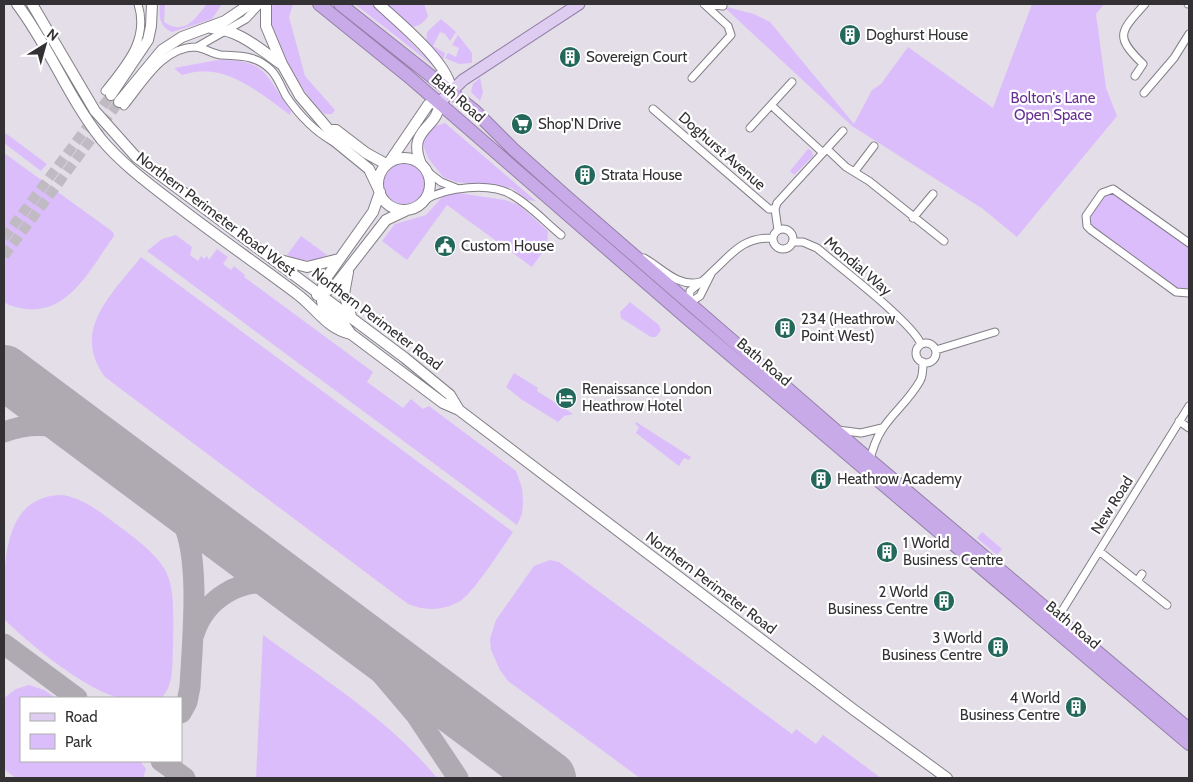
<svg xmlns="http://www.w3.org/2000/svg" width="1193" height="782" font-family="Cabin,sans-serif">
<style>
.green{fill:#dcbdfc}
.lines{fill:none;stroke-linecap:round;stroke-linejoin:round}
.taxiway{stroke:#afaab2;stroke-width:21}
.runway{stroke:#afaab2;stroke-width:54}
.secondary-tunnel{stroke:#c0bbc3;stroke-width:10;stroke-dasharray:10 5;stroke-linecap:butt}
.street-casing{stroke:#837f87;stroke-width:9}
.secondary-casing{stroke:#837f87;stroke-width:12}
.primary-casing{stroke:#9480a9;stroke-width:13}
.highway-casing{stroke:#9480a9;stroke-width:14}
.street{stroke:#fff;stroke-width:7}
.secondary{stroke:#fff;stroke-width:10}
.primary{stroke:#dfccf1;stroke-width:11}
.highway{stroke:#c9aae8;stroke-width:12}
.labels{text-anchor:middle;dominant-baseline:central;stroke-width:4.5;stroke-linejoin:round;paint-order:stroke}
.poi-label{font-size:15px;fill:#333134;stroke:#fff;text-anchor:start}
.street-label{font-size:15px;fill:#333134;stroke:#fff}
.park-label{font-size:15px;fill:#663090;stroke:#fff}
</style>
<rect width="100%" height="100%" fill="#e3dee7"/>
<path class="green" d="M160 4H165L164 22C184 36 195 19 207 4H222L212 19 172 32C159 27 159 16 160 4Z
M273 4H293L289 17 305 76 335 110 332 114H325C308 102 274 45 271 23 270 17 271 10 273 4Z
M355 4H373L434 66Z
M386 4H424L428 16C424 23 418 27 410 27Z
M1032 4H1104L1096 14 1106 88 1117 116 1017 237 983 209 852 126 723 6 754 14 770 22 854 124 872 90 881 84 908 47 993 108Z
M441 19 456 32 450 41 445 34 440 32 433 46 445 53 442 63 426 43 427 32Z
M458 35 472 53V63L459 64 445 58 448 53 456 57 459 48 452 45Z
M218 60C268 59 265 76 291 111L290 115C258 92 224 60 182 75L174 68Z
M480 78 483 92 480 101 471 92 473 84Z
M445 123 536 201 527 200 512 188 456 182 443 177 428 158 423 145 425 137 433 127Z
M4 132 47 164 41 171 4 143Z
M808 149 812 151 813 156 794 175 790 171Z
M4 153 113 232 114 236C92 266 70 314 26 309 18 308 10 306 4 302Z
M383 183a21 21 0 1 1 42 0a21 21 0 1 1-42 0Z
M451 192 505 200 519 205 548 231 547 246 532 267 447 205 407 260 382 241 395 224 426 215 445 194Z
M1114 193 1189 248V289L1177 290 1091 226 1089 217 1106 194Z
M176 235 192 247 190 255 198 261 201 256 204 259 207 256 209 260 217 249 228 257 223 264 231 270 234 266 245 275 244 277 373 372 367 382 403 408 411 399 423 409 429 406 516 471 522 488 523 503 522 514 517 525 147 251 162 239Z
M301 236 327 255C314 262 300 262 287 255Z
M141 257 513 532C502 548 474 592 460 601 443 611 425 611 408 604L105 377C70 330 113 293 141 257Z
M630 302 659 325 661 330 656 337H651L621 318 620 312Z
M514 373 538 388 537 391 573 414 564 416 558 422 521 399 506 387Z
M636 422 691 457 689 460 684 458 679 466 636 433 639 427 635 424Z
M63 495C84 499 99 511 116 524 177 569 174 575 173 649 172 666 174 686 161 698 149 698 134 700 122 698 89 693 28 643 4 619 4 568 0 495 63 495Z
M982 532 1002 549 997 555 977 538Z
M550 560 559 562 792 734 796 729 816 744 823 735 881 778H640L508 681 500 670 491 650 490 639 496 620 534 566Z
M263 635C323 679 390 720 437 778H256Z
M29 685 44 690 56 698H21V761H140L146 769 143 778H16L4 769V698L16 689Z"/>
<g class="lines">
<path class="taxiway" d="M4 432C35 420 60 426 91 437
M154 483C165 496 176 508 183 523 201 561 192 644 190 687L187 702 181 713
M332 616 416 715 458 778
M194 634C205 599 240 577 276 584 285 585 293 590 301 593
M4 644 77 698
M161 761 185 778"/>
<path class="runway" d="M4 372 549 778"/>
<path class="secondary-tunnel" d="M4 238 111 95
M4 256 119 102"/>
<g class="street-casing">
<path id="street" d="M704 4 723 6
M1188 4H1189
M197 47 246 19 260 4
M1135 76 1143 64C1114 36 1120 32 1145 4
M692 78 731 35 728 26 704 4
M105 91C126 64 149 40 138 4
M1144 93 1174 58 1189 34
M771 105 822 152
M124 106C143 83 162 47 196 47 204 48 213 54 221 55 240 56 256 55 271 70 278 77 281 87 286 96 299 115 313 130 332 141
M653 109 769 209H775
M750 128 792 82
M828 150 846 167 869 181 944 241
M855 171 874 146
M428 172 441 182 456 188
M425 200C446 187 490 182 512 195 530 205 545 222 561 235
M913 218 933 194
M773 239a10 10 0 1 1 20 0a10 10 0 1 1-20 0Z
M778 230 775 209 777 203 843 131
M793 242H803L817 248C838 266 912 322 921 344
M1189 243 1113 189 1102 193 1086 216 1087 226 1091 230 1176 292 1189 293
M644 258C662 268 678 288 700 282
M689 303 690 291C697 285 705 280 711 273 732 254 742 237 773 238
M689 303 700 296 711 274
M916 353a10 10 0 1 1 20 0a10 10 0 1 1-20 0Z
M936 350 995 332
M1179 421 1189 428
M838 430 861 433 882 428
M870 460C879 419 902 412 920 381 923 376 923 368 923 362
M1099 551 1167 605
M1137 581 1142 574
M1057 619 1189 406"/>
</g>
<g class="secondary-casing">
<path id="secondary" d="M17 4C49 46 68 97 101 139 122 164 149 184 175 204 215 235 257 264 297 294 316 308 327 329 351 334L443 403 459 410 854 710 947 778
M32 4 95 111 136 157 405 358 450 395 459 410
M266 4V26L282 64 300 96 329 130 331 138 369 169 378 188
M379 4C399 23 449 63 451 90
M211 28C240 30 258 48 281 64
M111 95 148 40 151 26 152 4
M119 102 162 50 182 37 225 21 250 4
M329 130H336L366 153 386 164
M378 184a26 26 0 1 1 52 0a26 26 0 1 1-52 0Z
M390 161 428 105 431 103H439C439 129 406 128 421 164
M280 260 307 267 339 259
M348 272 344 294 351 316
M317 295 333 288 386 220 405 211
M351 334 344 324 323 307 321 295 324 281 373 212 380 192"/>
</g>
<g class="primary-casing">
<path id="primary" d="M439 103 463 80 579 4"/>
</g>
<g class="highway-casing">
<path id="highway" d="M319 4 408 76 689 320 1189 744
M340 4 475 111 513 149 568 198 870 460 1189 729"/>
</g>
<use href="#street" class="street"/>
<use href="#secondary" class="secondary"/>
<use href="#primary" class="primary"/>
<use href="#highway" class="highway"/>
</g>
<defs>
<g id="building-disc" transform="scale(1.125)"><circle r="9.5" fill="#23685b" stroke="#fff"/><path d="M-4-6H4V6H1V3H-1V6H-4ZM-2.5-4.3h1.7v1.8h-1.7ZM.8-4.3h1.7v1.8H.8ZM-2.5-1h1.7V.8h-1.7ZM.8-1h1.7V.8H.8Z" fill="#fff"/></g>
<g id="supermarket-disc" transform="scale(1.125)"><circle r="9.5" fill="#23685b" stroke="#fff"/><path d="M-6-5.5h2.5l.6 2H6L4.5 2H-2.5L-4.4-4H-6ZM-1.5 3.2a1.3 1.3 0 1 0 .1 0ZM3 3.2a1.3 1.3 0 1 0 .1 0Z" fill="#fff"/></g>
<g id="civic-disc" transform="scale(1.125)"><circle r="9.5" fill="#23685b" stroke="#fff"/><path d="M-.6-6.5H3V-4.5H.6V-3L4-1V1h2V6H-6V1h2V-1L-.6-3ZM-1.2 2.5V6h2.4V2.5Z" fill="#fff"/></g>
<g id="hotel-disc" transform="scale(1.125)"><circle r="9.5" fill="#23685b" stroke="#fff"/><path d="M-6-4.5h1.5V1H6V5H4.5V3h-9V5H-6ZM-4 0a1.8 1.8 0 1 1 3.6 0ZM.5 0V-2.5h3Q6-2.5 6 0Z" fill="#fff"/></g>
</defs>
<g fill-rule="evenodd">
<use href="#building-disc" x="850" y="35"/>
<use href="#building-disc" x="570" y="57"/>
<use href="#supermarket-disc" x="522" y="124"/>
<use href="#building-disc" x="585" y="175"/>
<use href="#civic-disc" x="445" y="246"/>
<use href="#building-disc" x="785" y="328"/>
<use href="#hotel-disc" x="566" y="398"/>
<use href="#building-disc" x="821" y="479"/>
<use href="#building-disc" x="887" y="552"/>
<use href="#building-disc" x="944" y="601"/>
<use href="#building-disc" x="998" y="647"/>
<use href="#building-disc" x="1076" y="707"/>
</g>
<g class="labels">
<g class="poi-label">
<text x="866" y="35">Doghurst House</text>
<text x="586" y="57">Sovereign Court</text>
<text x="538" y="124">Shop'N Drive</text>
<text x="601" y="175">Strata House</text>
<text x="461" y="246">Custom House</text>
<text x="801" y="319">234 (Heathrow<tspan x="801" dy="17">Point West)</tspan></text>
<text x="582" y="389">Renaissance London<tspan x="582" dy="17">Heathrow Hotel</tspan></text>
<text x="837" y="479">Heathrow Academy</text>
<text x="903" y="543">1 World<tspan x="903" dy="17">Business Centre</tspan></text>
<text x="928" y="592" text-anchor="end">2 World<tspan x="928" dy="17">Business Centre</tspan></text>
<text x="982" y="638" text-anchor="end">3 World<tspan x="982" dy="17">Business Centre</tspan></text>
<text x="1060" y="698" text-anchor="end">4 World<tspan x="1060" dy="17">Business Centre</tspan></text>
</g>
<g class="street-label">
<text transform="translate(458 98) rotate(41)">Bath Road</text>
<text transform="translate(722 151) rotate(41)">Doghurst Avenue</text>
<text transform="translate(216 214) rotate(37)">Northern Perimeter Road West</text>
<text transform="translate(858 266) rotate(40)">Mondial Way</text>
<text transform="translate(377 319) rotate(37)">Northern Perimeter Road</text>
<text transform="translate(764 362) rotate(40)">Bath Road</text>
<text transform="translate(1112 505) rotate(-58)">New Road</text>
<text transform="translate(711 583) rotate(37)">Northern Perimeter Road</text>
<text transform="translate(1073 625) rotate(40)">Bath Road</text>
</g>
<g class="park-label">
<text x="1053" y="98">Bolton's Lane<tspan x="1053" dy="17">Open Space</tspan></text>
</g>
</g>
<rect width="1193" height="782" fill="none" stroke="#333134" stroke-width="10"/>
<rect x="20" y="697" width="162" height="65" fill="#ffffff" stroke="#adadae"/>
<rect x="30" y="713" width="25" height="8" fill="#dfccf1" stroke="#adadae"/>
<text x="65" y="722" font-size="15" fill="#333134">Road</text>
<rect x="30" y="734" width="25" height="15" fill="#dcbdfc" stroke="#adadae"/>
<text x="65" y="747" font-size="15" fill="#333134">Park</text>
<g transform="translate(45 45) rotate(37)" stroke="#ffffff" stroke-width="4" paint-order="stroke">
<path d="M0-4L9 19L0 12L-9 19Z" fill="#333134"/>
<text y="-8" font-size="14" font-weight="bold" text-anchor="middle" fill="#333134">N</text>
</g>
</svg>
